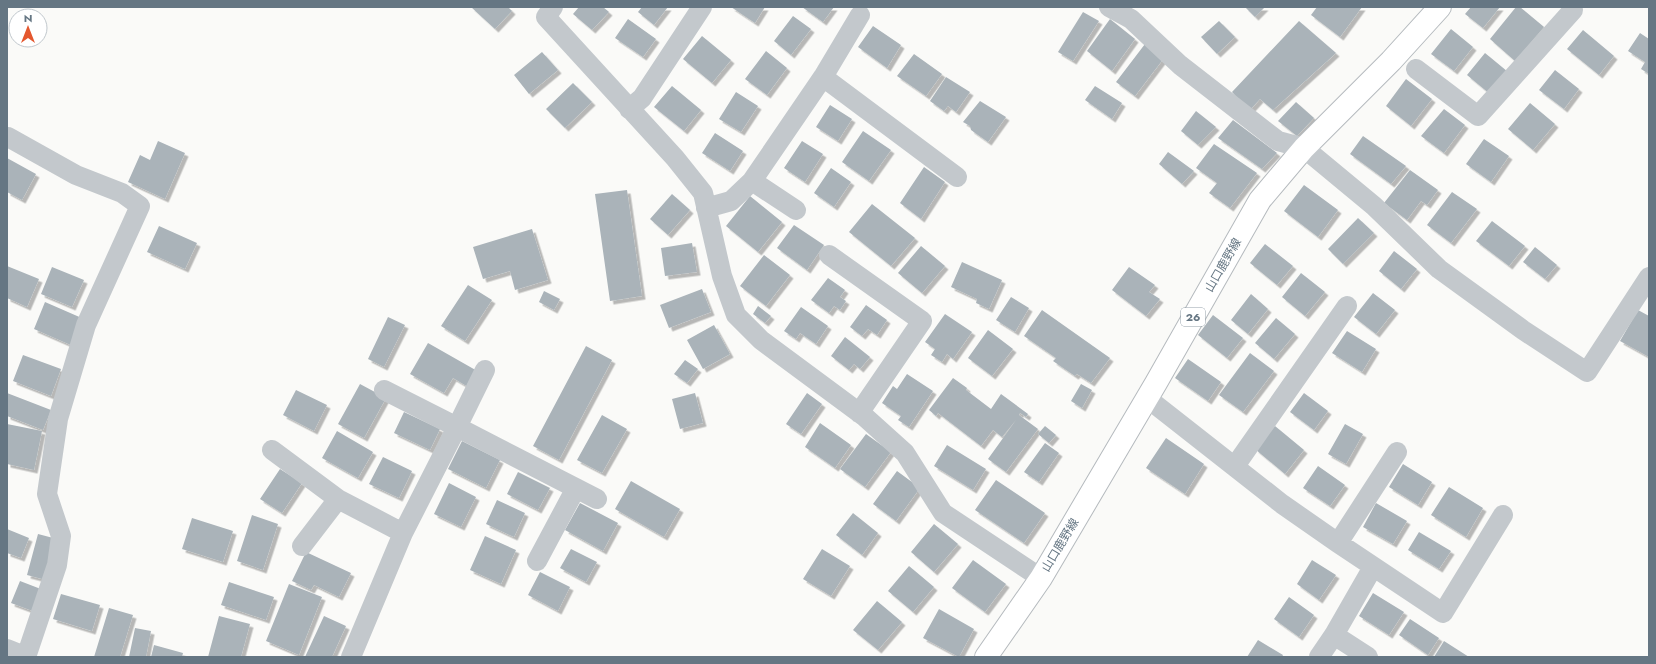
<svg xmlns="http://www.w3.org/2000/svg" width="1656" height="664" font-family="Jost,'Noto Sans JP',sans-serif">
<style>
.building{fill:#aab3b9;filter:url(#shadow)}
.lines{fill:none;stroke-linecap:round;stroke-linejoin:round}
.primary-casing{stroke:#b5babe;stroke-width:24}
.street{stroke:#c3c8cc;stroke-width:20}
.primary{stroke:#fff;stroke-width:22}
.labels{text-anchor:middle;dominant-baseline:central;stroke-width:4;stroke-linejoin:round;paint-order:stroke}
.shield{fill:#fff;stroke:#939fa8;stroke-width:1}
.shield-label{font-size:11px;font-weight:bold;fill:#657683}
.street-label{font-size:12px;fill:#657683;stroke:#fff}
</style>
<defs>
<filter id="shadow"><feDropShadow dx="3.5" dy="3.5" stdDeviation="0" flood-color="#0004"/></filter>
</defs>
<rect width="100%" height="100%" fill="#fafaf8"/>
<path class="building" d="M471 7H508L512 11 495 29Z
M579 7H603L609 12 592 30 573 14Z
M642 7H668L654 25 638 12Z
M731 7H765L755 23Z
M802 7H834L823 22Z
M1245 7H1265L1255 17Z
M1317 7H1362L1340 37 1311 15Z
M1471 7H1500L1483 28 1465 14Z
M1516 7H1520L1544 27 1515 61 1490 39Z
M1083 12 1099 21 1073 61 1058 52Z
M793 16 811 29 791 55 774 41Z
M628 19 656 39 643 57 615 38Z
M1110 19 1135 39 1112 71 1087 51Z
M1219 21 1235 37 1217 54 1201 37Z
M1299 21 1336 53 1273 110 1260 99 1249 111 1232 92Z
M873 26 901 45 887 68 858 47Z
M1451 29 1473 47 1454 71 1431 54Z
M1583 30 1614 56 1599 75 1567 49Z
M1640 33 1649 39V74L1641 69 1645 62 1628 51Z
M702 36 731 60 712 83 683 59Z
M1145 44 1164 58 1135 96 1116 82Z
M766 51 787 68 767 95 745 79Z
M542 52 558 70 529 94 514 75Z
M1485 53 1508 72 1490 94 1467 75Z
M914 54 942 74 926 96 897 76Z
M1555 70 1579 89 1564 109 1539 90Z
M946 77 970 92 956 112 948 106 944 111 930 101Z
M1406 79 1432 99 1411 126 1386 106Z
M573 83 592 102 565 128 546 109Z
M672 86 701 110 684 131 654 107Z
M1095 86 1122 103 1112 119 1085 100Z
M736 92 758 106 741 132 719 119Z
M980 101 1006 117 988 142 971 130 970 126 963 122Z
M1296 102 1314 118 1297 136 1278 121Z
M1530 103 1555 124 1533 150 1508 129Z
M830 105 852 119 838 141 816 127Z
M1444 109 1465 125 1444 153 1421 136Z
M1196 111 1216 127 1198 145 1181 131Z
M1233 120 1277 153 1262 169 1218 138Z
M863 131 891 150 869 181 842 162Z
M715 133 743 151 730 171 702 153Z
M1363 136 1406 166 1391 184 1350 154Z
M1484 139 1509 156 1491 182 1466 164Z
M158 141 185 153 165 199 128 182 140 155 150 160Z
M802 141 823 154 805 182 784 168Z
M1214 144 1257 173 1230 208 1209 193 1217 183 1196 168Z
M1168 152 1194 171 1182 184 1159 164Z
M7 158 36 174 22 200 7 192Z
M924 167 945 182 921 219 900 203Z
M831 168 851 182 834 207 814 193Z
M1410 170 1438 190 1427 205 1421 201 1407 220 1384 203Z
M1304 185 1338 210 1318 237 1284 211Z
M627 190 642 296 610 301 595 194Z
M1452 192 1477 209 1451 243 1427 225Z
M672 194 690 210 668 235 650 219Z
M750 196 782 222 758 252 726 226Z
M872 204 915 238 891 266 849 232Z
M1358 218 1374 233 1343 264 1328 249Z
M1492 221 1525 246 1509 266 1476 241Z
M794 225 824 245 807 270 777 248Z
M159 226 197 243 185 269 147 252Z
M532 229 548 280 515 290 510 271 483 279 473 247Z
M692 243 697 272 665 276 661 248Z
M1265 244 1293 266 1277 285 1250 263Z
M921 246 945 266 922 293 898 273Z
M1535 247 1557 265 1545 279 1523 262Z
M1394 251 1417 269 1401 289 1379 271Z
M764 255 790 275 766 306 740 286Z
M962 262 1002 280 989 309 976 303 977 299 951 287Z
M7 266 39 279 27 307 7 298Z
M52 267 84 280 72 307 41 294Z
M1129 267 1155 285 1149 292 1160 299 1146 316 1112 290Z
M1301 273 1325 292 1305 316 1282 297Z
M828 278 845 290 840 297 846 301 840 310 834 306 829 313 811 300Z
M468 285 492 300 465 341 441 326Z
M702 289 711 312 669 328 660 305Z
M544 291 560 299 554 310 539 302Z
M1373 293 1395 310 1376 334 1354 317Z
M1251 294 1268 309 1248 334 1231 320Z
M1011 297 1029 308 1015 332 996 320Z
M45 302 84 319 73 346 34 329Z
M866 305 887 320 877 335 868 329 862 336 850 327Z
M758 306 771 316 765 323 753 314Z
M801 307 828 326 816 344 800 333 796 339 784 331Z
M1042 310 1110 358 1091 383 1077 374 1075 376 1053 361 1056 358 1024 336Z
M1638 310 1649 316V357L1620 341Z
M945 314 972 332 953 359 947 354 942 362 931 355 935 349 925 342Z
M1213 315 1243 338 1227 358 1198 335Z
M388 317 405 325 384 367 368 359Z
M1276 318 1295 334 1274 359 1255 343Z
M714 325 730 354 703 369 687 340Z
M988 330 1013 349 992 376 968 358Z
M1347 331 1376 349 1362 372 1332 353Z
M845 337 870 357 860 369 854 364 849 370 831 356Z
M428 343 479 372 470 388 453 378 444 393 410 374Z
M586 346 612 360 559 460 533 446Z
M1250 353 1274 371 1243 412 1219 395Z
M23 355 61 369 51 396 13 381Z
M1188 359 1221 382 1208 401 1175 378Z
M685 360 698 369 687 383 674 374Z
M907 374 933 391 909 427 898 420 901 416 882 403 893 386 897 389Z
M953 378 967 388 966 390 991 409 1001 394 1028 414 1026 417 1020 413 1019 415 1038 429 1006 472 988 459 1016 420 1002 437 993 430 981 446 938 413 936 416 929 410Z
M360 384 386 398 364 438 338 424Z
M1081 384 1092 390 1082 408 1071 401Z
M296 390 327 405 314 431 283 415Z
M7 393 51 410 43 430 7 416Z
M695 393 703 423 680 429 672 399Z
M807 393 822 404 801 434 786 424Z
M1304 393 1328 411 1314 430 1290 412Z
M404 412 440 429 430 450 394 433Z
M602 415 627 429 602 473 577 460Z
M820 423 851 445 835 468 805 447Z
M7 424 42 431 34 470 7 464Z
M1345 424 1363 434 1346 464 1328 454Z
M1045 426 1056 435 1049 443 1038 434Z
M1275 426 1304 450 1285 474 1255 449Z
M337 431 373 452 358 478 322 458Z
M866 434 891 452 865 487 840 469Z
M1166 438 1204 464 1185 494 1146 468Z
M462 441 500 460 486 488 448 469Z
M1045 443 1059 453 1039 482 1024 472Z
M947 445 986 469 973 490 934 466Z
M383 457 412 471 399 498 369 484Z
M1403 464 1432 482 1418 505 1389 487Z
M1318 466 1345 485 1330 506 1303 488Z
M280 469 302 483 282 513 260 499Z
M897 471 920 488 896 521 873 504Z
M518 472 550 488 538 510 507 494Z
M996 480 1045 513 1024 543 975 510Z
M631 481 680 509 664 537 615 509Z
M449 483 476 497 461 527 434 514Z
M1449 487 1483 508 1466 537 1431 515Z
M497 500 525 513 514 537 486 524Z
M580 503 618 523 603 551 565 530Z
M1376 503 1407 521 1393 544 1363 527Z
M853 513 878 533 862 555 836 535Z
M252 515 278 524 263 570 237 561Z
M192 518 233 531 223 562 182 549Z
M934 524 958 544 934 572 911 552Z
M7 529 29 538 21 558 7 553Z
M1419 532 1451 551 1439 569 1408 550Z
M38 534 57 539 46 580 27 575Z
M485 536 516 550 501 584 470 570Z
M571 549 597 562 586 582 560 568Z
M822 549 850 566 831 596 803 579Z
M306 552 351 573 339 597 314 585 311 590 292 581Z
M973 560 1006 584 985 612 952 588Z
M1312 560 1336 575 1319 600 1297 584Z
M909 566 934 587 913 612 888 591Z
M540 572 570 587 558 611 528 595Z
M20 581 46 591 38 613 11 603Z
M229 582 274 597 266 620 221 605Z
M289 584 322 597 299 655 266 641Z
M1373 593 1404 612 1389 635 1359 616Z
M61 594 100 605 92 631 53 619Z
M1289 597 1314 615 1299 637 1274 619Z
M877 601 902 622 878 650 853 630Z
M109 608 133 615 120 657H94Z
M939 609 974 629 959 657 923 638Z
M219 616 250 624 241 657H208Z
M324 616 346 626 332 657H305Z
M1410 619 1439 638 1428 655 1399 635Z
M135 628 151 631 146 657H129Z
M1258 640 1283 655 1282 657H1247Z
M1444 641 1469 657H1434Z
M154 645 183 653 182 657H151Z"/>
<g class="lines">
<g class="primary-casing">
<path id="primary" d="M986 657 1041 578 1156 383 1260 200 1304 148 1391 61 1440 7"/>
</g>
<path class="street" d="M553 7 546 17 675 158 703 193 722 276 736 315 761 340 865 417 905 453 943 513 1041 578
M1109 7 1131 19 1180 65 1278 141 1304 148 1374 206 1439 269 1523 330 1587 372 1649 277
M1416 69 1478 116 1573 10
M823 77 957 177
M629 109 642 98 702 7
M8 137 76 175 122 193 140 206 86 325 58 419 47 494 61 536 57 565 26 657
M752 181 796 210
M706 208 731 201 752 181 823 77 860 15
M829 255 922 321 859 413
M384 390 457 427 485 370
M1147 398 1282 504 1338 543 1443 613 1503 515
M272 450 338 499 403 533
M1235 466 1347 306
M1338 543 1397 452
M302 546 338 499
M537 561 576 488
M1334 635 1368 657
M7 649 27 657
M351 657 403 533 457 427 597 499
M1319 657 1334 635 1373 567"/>
<use href="#primary" class="primary"/>
</g>
<g class="labels">
<rect class="shield" x="1181" y="308" width="24" height="18" rx="3"/>
<g class="shield-label">
<text x="1193" y="317">26</text>
</g>
<g class="street-label">
<text transform="translate(1223 265) rotate(-60)">山口鹿野線</text>
<text transform="translate(1060 545) rotate(-59)">山口鹿野線</text>
</g>
</g>
<rect width="1656" height="664" fill="none" stroke="#657683" stroke-width="16"/>
<g transform="translate(28 28)"><circle r="19" fill="#ffffff" stroke="#c1c8cd"/>
<path d="M0-3L7 15L0 10L-7 15Z" fill="#e4572e"/>
<text y="-6" font-size="11" font-weight="bold" text-anchor="middle" fill="#657683">N</text>
</g>
</svg>
